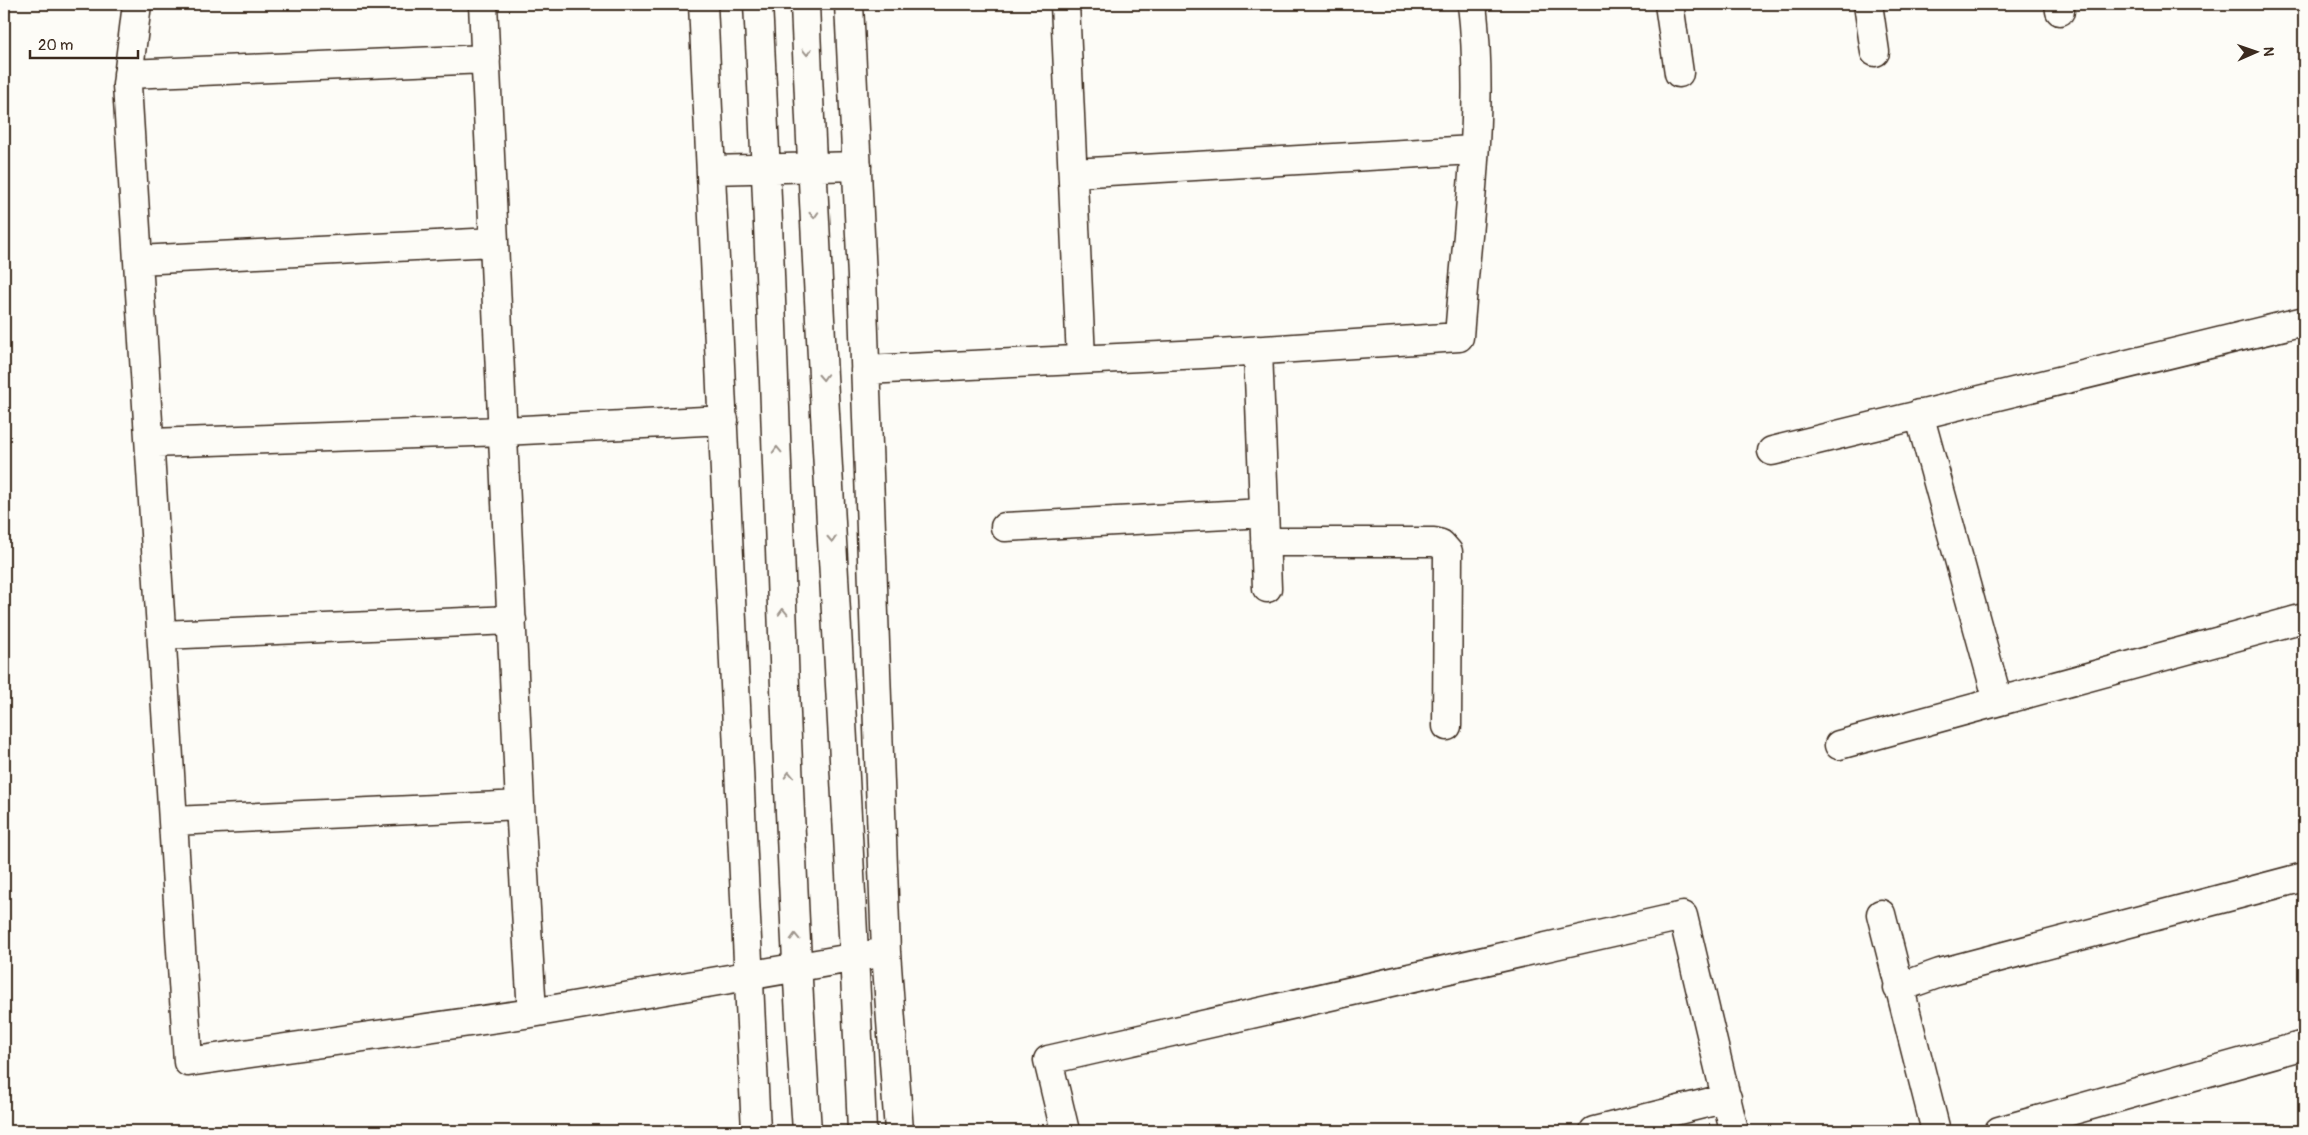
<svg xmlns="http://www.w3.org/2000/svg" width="2308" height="1135" font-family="Pangolin,sans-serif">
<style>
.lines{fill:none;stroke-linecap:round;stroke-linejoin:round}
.minor-casing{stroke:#3b2a1e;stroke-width:31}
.minor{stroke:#fdfcf7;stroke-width:28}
.oneway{stroke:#9c938a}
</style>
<rect width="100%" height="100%" fill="#fdfcf7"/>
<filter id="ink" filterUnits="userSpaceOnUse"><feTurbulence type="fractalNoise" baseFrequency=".02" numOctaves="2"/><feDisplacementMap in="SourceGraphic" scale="10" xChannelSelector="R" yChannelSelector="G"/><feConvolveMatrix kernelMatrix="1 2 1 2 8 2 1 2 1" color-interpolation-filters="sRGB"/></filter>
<g filter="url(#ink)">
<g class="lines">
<g class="minor-casing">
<path id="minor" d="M137 4 127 85 188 1062 532 1013 886 952
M483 4 520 805 532 1013
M703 4 756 1131
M758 4C778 379 782 756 807 1131
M805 4C820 380 847 755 862 1131
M849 4 862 277 886 952 899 1131
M1065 4 1081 359
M1669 4 1679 73
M1868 4 1875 52
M2059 4 2060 11
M128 74 486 59
M711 170 857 166
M1073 173 1473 150
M138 260 494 242
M1258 350 1267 588
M865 370 1203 354 1459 337C1467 227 1485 114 1472 4
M1919 414 1998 701
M150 443 503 431 724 420
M1772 451 2304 321
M1005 527 1264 513
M1265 542H1434L1441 544 1448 552 1447 726
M162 635 512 620
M1839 745 2304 618
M173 821 520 805
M1881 914 1936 1131
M1898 988 1940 973 2304 877
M1065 1131 1048 1060 1683 916 1734 1131
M1594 1131 1727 1098
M1999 1131 2304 1045"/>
</g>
<use href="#minor" class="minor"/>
</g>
<defs><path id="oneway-chevron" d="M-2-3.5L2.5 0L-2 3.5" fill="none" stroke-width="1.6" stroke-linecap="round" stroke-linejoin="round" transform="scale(1.25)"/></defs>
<g class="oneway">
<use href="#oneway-chevron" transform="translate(807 52) rotate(88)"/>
<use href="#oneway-chevron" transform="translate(814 215) rotate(87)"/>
<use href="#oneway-chevron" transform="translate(823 377) rotate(87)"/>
<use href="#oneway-chevron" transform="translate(777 450) rotate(-92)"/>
<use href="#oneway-chevron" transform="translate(832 539) rotate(87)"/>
<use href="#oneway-chevron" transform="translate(783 612) rotate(-92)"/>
<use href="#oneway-chevron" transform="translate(789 775) rotate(-92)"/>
<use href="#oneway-chevron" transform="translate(795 937) rotate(-92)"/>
</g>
</g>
<rect width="2308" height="1135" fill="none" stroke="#fdfcf7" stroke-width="20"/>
<rect x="10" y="10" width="2288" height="1115" fill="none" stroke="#3b2a1e" stroke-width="2" filter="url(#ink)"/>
<g transform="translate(2256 52) rotate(88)" stroke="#fdfcf7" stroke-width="4" paint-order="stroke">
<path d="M0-4L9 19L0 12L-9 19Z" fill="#3b2a1e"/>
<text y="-8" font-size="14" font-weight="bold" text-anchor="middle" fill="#3b2a1e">N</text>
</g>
<path d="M30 50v8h108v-8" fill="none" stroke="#3b2a1e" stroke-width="2.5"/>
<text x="38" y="50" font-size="15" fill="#3b2a1e" stroke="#fdfcf7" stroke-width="4" paint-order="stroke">20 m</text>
</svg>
